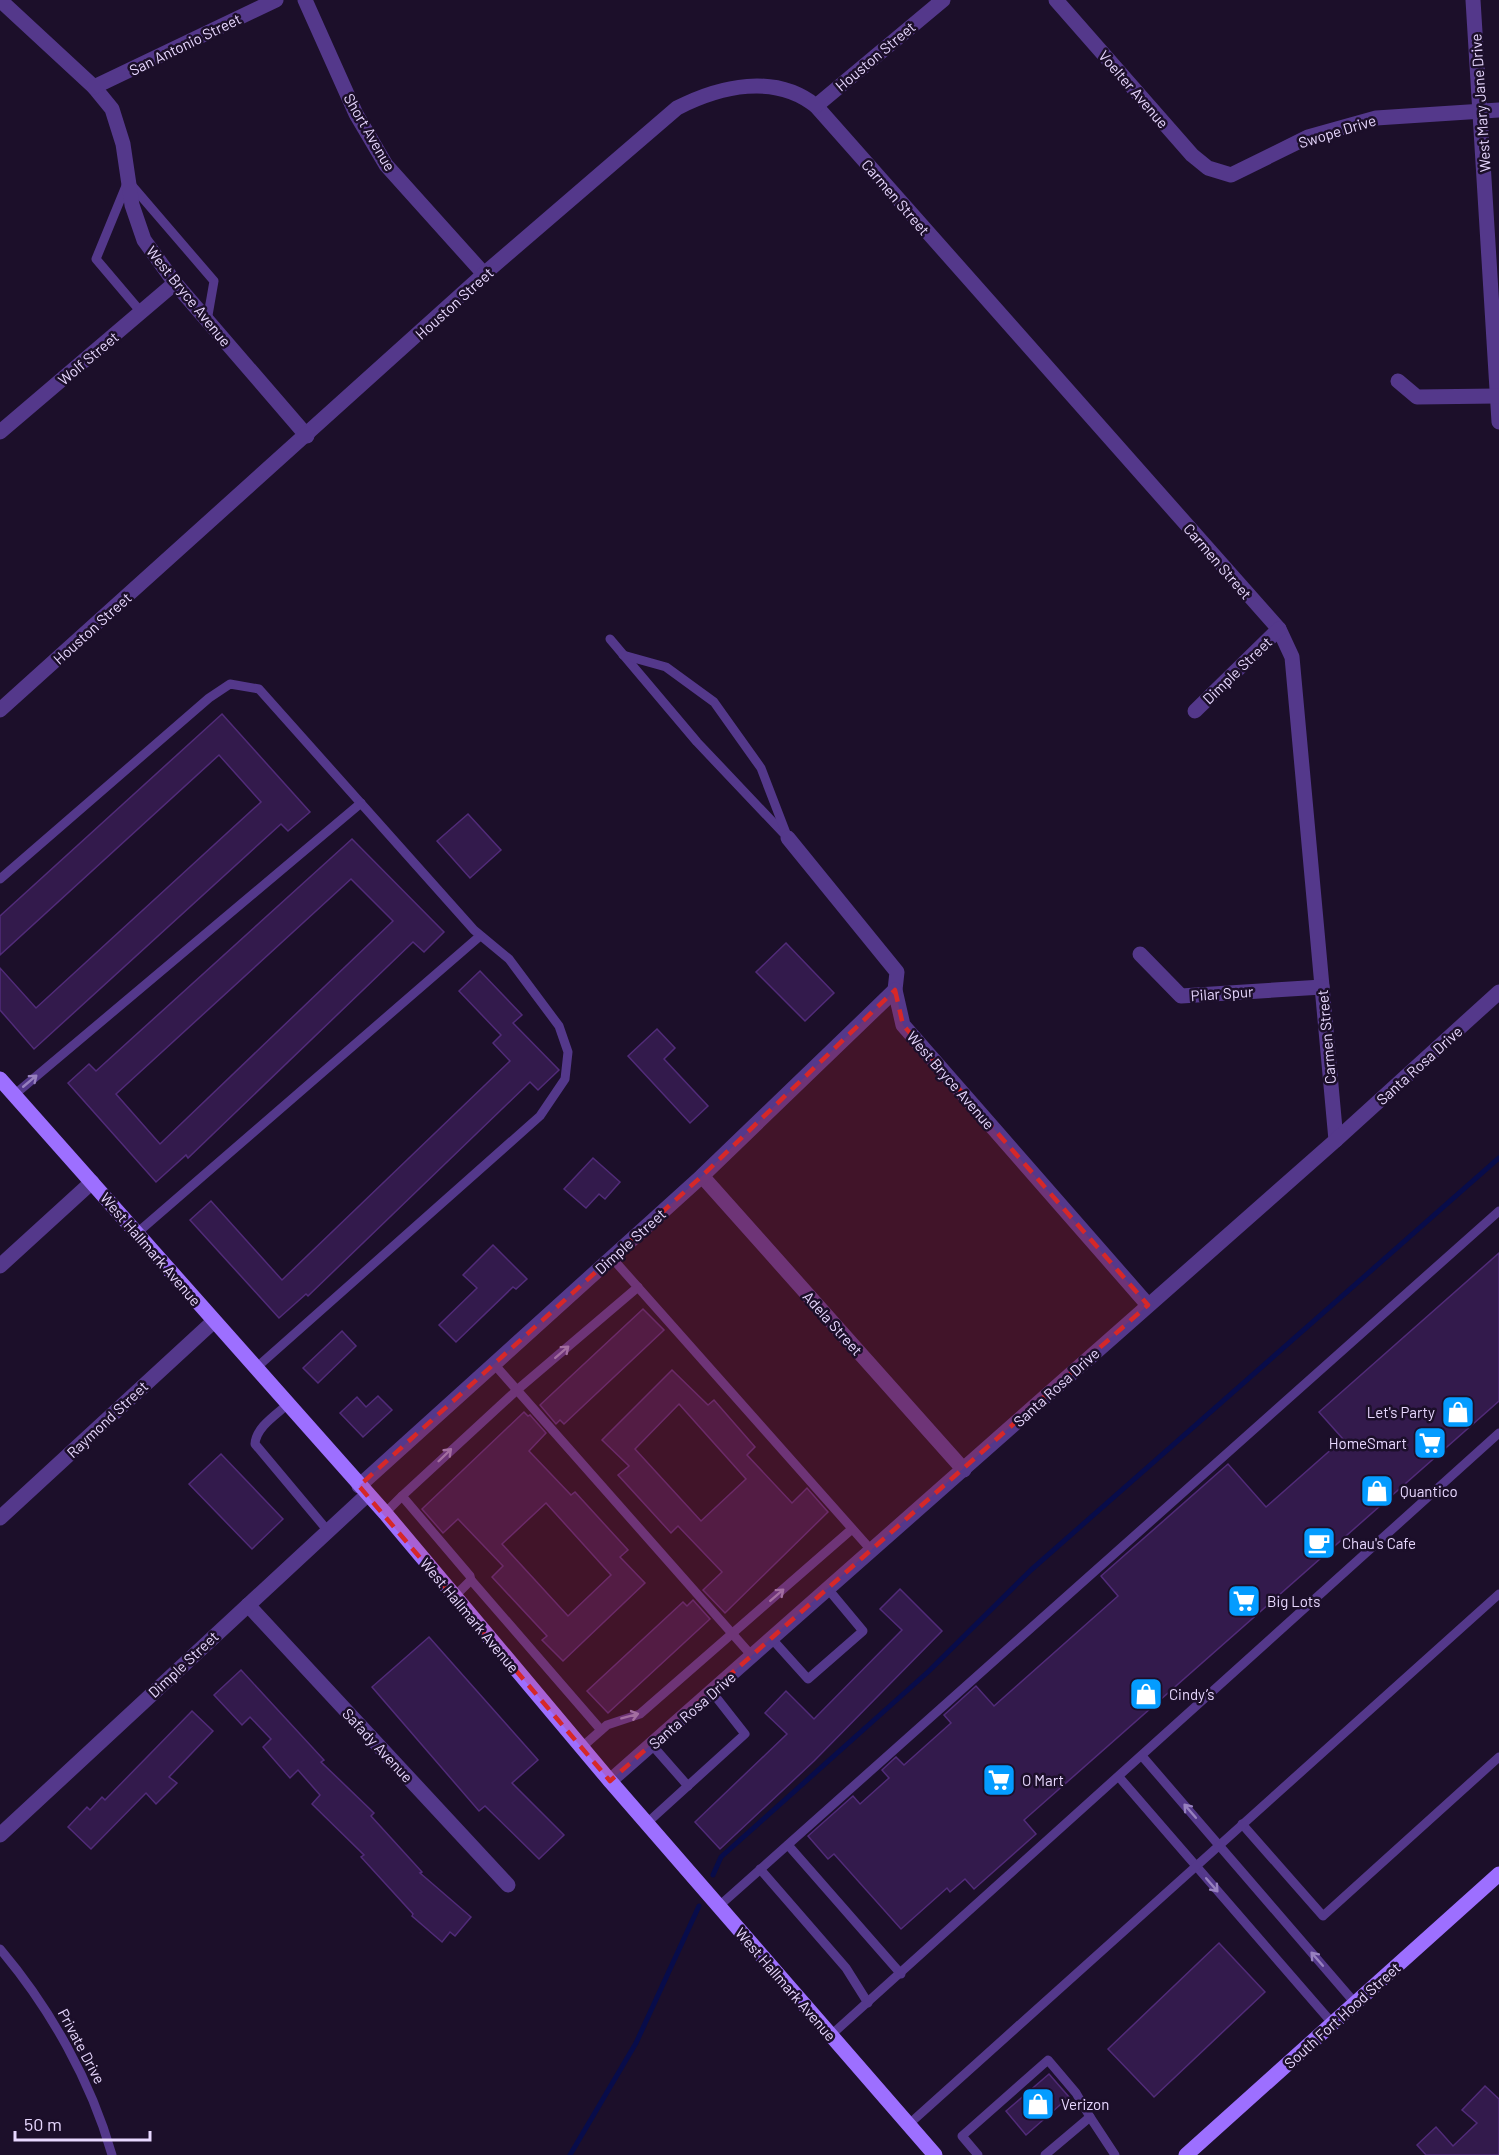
<svg xmlns="http://www.w3.org/2000/svg" width="1499" height="2155" font-family="Barlow,sans-serif">
  <rect width="100%" height="100%" fill="#1c0f2a"/>
  <g fill="none" stroke-linecap="round" stroke-linejoin="round">
    <!-- stream -->
    <g stroke="#080c4a" stroke-width="5">
      <path d="M713,1875l8,-18 208,-186 102,-101 468,-412"/>
      <path d="M570,2155l66,-112 63,-137"/>
    </g>
  </g>
  <!-- building -->
  <g fill="#331a4c" stroke="#512b79" stroke-width="1.5" fill-rule="evenodd">
    <path d="M222,714l88,98 -22,19 -7,-7 -247,225 -34,-39v-42l36,40 225,-206 -42,-47 -219,200v-39z"/>
    <path d="M468,814l33,36 -31,28 -33,-37z"/>
    <path d="M352,839l92,93 -20,20 -11,-10 -225,216 -2,-3 -30,27 -88,-99 21,-19 7,7zM351,879l42,42 -233,223 -44,-50z"/>
    <path d="M786,943l48,50 -29,28 -49,-49z"/>
    <path d="M480,971l42,44 -9,8 46,47 -21,20 -8,-8 -222,214 -2,-2 -27,24 -89,-98 21,-19 71,79 228,-219 -17,-18 8,-8 -42,-44z"/>
    <path d="M657,1029l18,19 -11,11 44,47 -18,17 -62,-67z"/>
    <path d="M593,1158l27,24 -15,17 -6,-5 -13,14 -22,-19z"/>
    <path d="M493,1245l34,34 -11,10 -3,-2 -57,55 -17,-17 38,-37 -14,-13z"/>
    <path d="M1499,1253v148l-475,419 12,14 -62,55 -9,-10 -15,13 -3,-4 -46,41 -67,-75 -6,5 -20,-23 45,-40 7,8 29,-26 -7,-8 14,-13 8,8 47,-42 -7,-8 32,-29 18,20 124,-110 -17,-20 127,-112 38,43 77,-68 -24,-27z"/>
    <path d="M643,1309l21,21 -100,94 -4,-4 -4,4 -16,-19z"/>
    <path d="M342,1331l14,15 -38,37 -15,-15z"/>
    <path d="M672,1370l36,35 6,-5 41,47 -8,8 45,48 15,-15 21,24 -103,101 -22,-23 19,-18 -44,-46 -7,7 -53,-58 11,-9 -27,-26zM679,1404l67,75 -45,42 -66,-72z"/>
    <path d="M378,1396l14,14 -29,27 -23,-24 17,-16 9,10z"/>
    <path d="M524,1412l4,4 2,-1 16,18 -17,18 42,44 4,-3 53,58 -8,7 25,26 -82,78 -21,-21 5,-4 -55,-59 11,-11 -45,-47 -15,14 -21,-24zM546,1503l65,72 -43,41 -66,-72z"/>
    <path d="M221,1454l62,65 -31,30 -63,-65z"/>
    <path d="M900,1589l42,42 -128,130 -94,88 -25,-27 92,-88 -22,-21 21,-22 28,28 88,-89 -22,-21z"/>
    <path d="M693,1600l17,19 -102,94 -21,-22 96,-89 4,4z"/>
    <path d="M429,1637l109,123 -26,23 52,52 -25,24 -54,-53 -6,5 -107,-124z"/>
    <path d="M241,1670l83,90 -3,2 53,51 -3,3 51,56 -2,1 51,44 -16,19 -5,-4 -8,10 -30,-26 1,-2 -52,-57 3,-2 -52,-51 8,-9 -22,-25 -8,8 -27,-31 8,-8 -21,-22 -8,8 -28,-30z"/>
    <path d="M192,1711l21,20 -44,46 8,6 -21,21 -10,-11 -55,56 -23,-22 19,-20 3,3 12,-13 3,3z"/>
    <path d="M1219,1943l46,49 -111,105 -46,-48z"/>
    <path d="M1049,2074l20,23 -43,38 -20,-24z"/>
    <path d="M1485,2086l14,13v56h-73l-9,-10 19,-18 17,19 24,-23 -15,-13z"/>
  </g>
  <g fill="none" stroke-linecap="round" stroke-linejoin="round">
    <!-- lane -->
    <g stroke="#54388b" stroke-width="9">
      <path d="M141,312l-45,-53 32,-78 86,100 -7,40"/>
      <path d="M610,639l87,103 91,96"/>
      <path d="M623,655l43,12 48,35 47,66 25,65"/>
      <path d="M0,879l209,-181 21,-14 29,5 215,241 35,29 50,67 9,26 -3,27 -25,37 -284,252"/>
      <path d="M14,1095l347,-292"/>
      <path d="M137,1233l343,-297"/>
      <path d="M612,1258l260,293"/>
      <path d="M494,1364l258,292"/>
      <path d="M288,1404c-12,11 -32,23 -33,40l73,87"/>
      <path d="M402,1496l115,-106 121,-103"/>
      <path d="M385,1513l17,-17 68,80 1,4 -17,17"/>
      <path d="M471,1580l130,150"/>
      <path d="M772,1639l36,40 55,-48 -35,-42"/>
      <path d="M652,1745l36,41"/>
      <path d="M582,1747l25,-22 33,-11 212,-185"/>
      <path d="M1142,1756l213,247"/>
      <path d="M1119,1777l214,247"/>
      <path d="M647,1823l98,-89 -33,-42"/>
      <path d="M1242,1824l81,92 176,-159"/>
      <path d="M788,1845l113,129"/>
      <path d="M760,1869l86,99 22,35"/>
      <path d="M719,1906l780,-695"/>
      <path d="M0,1949c50,59 91,132 112,206"/>
      <path d="M831,2035l668,-602"/>
      <path d="M1090,2117l25,38"/>
      <path d="M908,2125l591,-531"/>
      <path d="M978,2155l-16,-19 86,-76 28,33 14,24 -45,38"/>
    </g>
    <!-- street -->
    <g stroke="#54388b" stroke-width="15">
      <path d="M0,0l94,87 18,22 11,35 9,61 12,35 31,43 132,153"/>
      <path d="M305,0l51,114 30,51 98,109"/>
      <path d="M1056,0l136,155 16,13 23,7 77,-38 68,-19 123,-8"/>
      <path d="M1473,0l26,422"/>
      <path d="M94,87l182,-87"/>
      <path d="M816,106l463,523 13,28 44,483"/>
      <path d="M1398,381l19,16 80,-1"/>
      <path d="M0,432l175,-149"/>
      <path d="M0,710l484,-436 193,-166c43,-22 98,-35 139,-2l127,-106"/>
      <path d="M1195,711l84,-82"/>
      <path d="M788,838l109,134 -2,18 8,35 245,280"/>
      <path d="M1140,954l41,42 141,-9"/>
      <path d="M702,1176l262,294"/>
      <path d="M0,1266l92,-84"/>
      <path d="M359,1486l343,-310 193,-186"/>
      <path d="M0,1518l214,-197"/>
      <path d="M248,1605l260,280"/>
      <path d="M610,1781l726,-641 163,-148"/>
      <path d="M0,1835l367,-340"/>
    </g>
    <!-- secondary -->
    <g stroke="#9d6fff" stroke-width="15">
      <path d="M0,1079l385,434 225,268 325,374"/>
      <path d="M1186,2155l313,-281"/>
    </g>
  </g>
  <!-- one-way arrows -->
  <defs><path id="oneway-shaft" d="M-6 0H5M1.5-3L5.5 0L1.5 3" fill="none" stroke-width="1.6" stroke-linecap="round" stroke-linejoin="round" transform="scale(1.5)"/></defs>
  <g stroke="#9780bf">
    <use href="#oneway-shaft" transform="translate(30 1081) rotate(-40)"/>
    <use href="#oneway-shaft" transform="translate(562 1352) rotate(-41)"/>
    <use href="#oneway-shaft" transform="translate(445 1455) rotate(-44)"/>
    <use href="#oneway-shaft" transform="translate(777 1595) rotate(-41)"/>
    <use href="#oneway-shaft" transform="translate(630 1716) rotate(-15)"/>
    <use href="#oneway-shaft" transform="translate(1190 1811) rotate(-131)"/>
    <use href="#oneway-shaft" transform="translate(1212 1885) rotate(49)"/>
    <use href="#oneway-shaft" transform="translate(1317 1959) rotate(-131)"/>
  </g>
  <!-- marked area -->
  <path fill="#d62828" fill-opacity="0.2" stroke="#d62828" stroke-width="4.5" stroke-dasharray="12 8" stroke-linejoin="round" d="M895,990l8,35 245,280 -538,476 -251,-295 343,-310z"/>
  <!-- icons -->
  <defs>
    <symbol id="shop-square" viewBox="-11 -11 22 22"><rect x="-9" y="-9" width="18" height="18" rx="4" fill="#049cff" stroke="#1c0f2a"/><path d="M-5-2.5h2.3a2.7 3.5 0 0 1 5.4 0H5L5.5 6h-11ZM-1.5-2.5h3a1.5 2.3 0 0 0-3 0Z" fill="#fff"/></symbol>
    <symbol id="supermarket-square" viewBox="-11 -11 22 22"><rect x="-9" y="-9" width="18" height="18" rx="4" fill="#049cff" stroke="#1c0f2a"/><path d="M-6-5.5h2.5l.6 2H6L4.5 2H-2.5L-4.4-4H-6ZM-1.5 3.2a1.3 1.3 0 1 0 .1 0ZM3 3.2a1.3 1.3 0 1 0 .1 0Z" fill="#fff"/></symbol>
    <symbol id="cafe-square" viewBox="-11 -11 22 22"><rect x="-9" y="-9" width="18" height="18" rx="4" fill="#049cff" stroke="#1c0f2a"/><path d="M-5.5-4.5H6V0H3Q3 3.5 0 3.5H-2.5Q-5.5 3.5-5.5 0ZM3-3.2v2h1.7v-2ZM-6 4.5H4V6H-6Z" fill="#fff"/></symbol>
  </defs>
  <g fill-rule="evenodd">
    <use href="#shop-square" x="1439" y="1393" width="38" height="38"/>
    <use href="#supermarket-square" x="1411" y="1424" width="38" height="38"/>
    <use href="#shop-square" x="1358" y="1472" width="38" height="38"/>
    <use href="#cafe-square" x="1300" y="1524" width="38" height="38"/>
    <use href="#supermarket-square" x="1225" y="1582" width="38" height="38"/>
    <use href="#shop-square" x="1127" y="1675" width="38" height="38"/>
    <use href="#supermarket-square" x="980" y="1761" width="38" height="38"/>
    <use href="#shop-square" x="1019" y="2085" width="38" height="38"/>
  </g>
  <g text-anchor="middle" dominant-baseline="central" stroke-width="5" stroke-linejoin="round" paint-order="stroke">
    <!-- street labels -->
    <g font-size="15" fill="#e8d8ff" stroke="#1c0f2a">
      <text transform="translate(185 44) rotate(-26)">San Antonio Street</text>
      <text transform="translate(875 56) rotate(-40)">Houston Street</text>
      <text transform="translate(1134 89) rotate(49)">Voelter Avenue</text>
      <text transform="translate(1480 103) rotate(-94)">West Mary Jane Drive</text>
      <text transform="translate(1337 131) rotate(-17)">Swope Drive</text>
      <text transform="translate(370 132) rotate(60)">Short Avenue</text>
      <text transform="translate(896 197) rotate(49)">Carmen Street</text>
      <text transform="translate(189 296) rotate(51)">West Bryce Avenue</text>
      <text transform="translate(454 303) rotate(-42)">Houston Street</text>
      <text transform="translate(88 358) rotate(-40)">Wolf Street</text>
      <text transform="translate(1218 561) rotate(49)">Carmen Street</text>
      <text transform="translate(92 628) rotate(-42)">Houston Street</text>
      <text transform="translate(1237 670) rotate(-44)">Dimple Street</text>
      <text transform="translate(1222 993) rotate(-4)">Pilar Spur</text>
      <text transform="translate(1326 1037) rotate(-95)">Carmen Street</text>
      <text transform="translate(1419 1065) rotate(-42)">Santa Rosa Drive</text>
      <text transform="translate(951 1080) rotate(49)">West Bryce Avenue</text>
      <text transform="translate(630 1241) rotate(-42)">Dimple Street</text>
      <text transform="translate(151 1249) rotate(49)">West Hallmark Avenue</text>
      <text transform="translate(833 1323) rotate(48)">Adela Street</text>
      <text transform="translate(1056 1387) rotate(-42)">Santa Rosa Drive</text>
      <text transform="translate(107 1419) rotate(-43)">Raymond Street</text>
      <text transform="translate(470 1615) rotate(50)">West Hallmark Avenue</text>
      <text transform="translate(183 1664) rotate(-43)">Dimple Street</text>
      <text transform="translate(692 1710) rotate(-41)">Santa Rosa Drive</text>
      <text transform="translate(378 1745) rotate(47)">Safady Avenue</text>
      <text transform="translate(786 1984) rotate(49)">West Hallmark Avenue</text>
      <text transform="translate(1342 2015) rotate(-42)">South Fort Hood Street</text>
      <text transform="translate(82 2046) rotate(62)">Private Drive</text>
    </g>
    <!-- poi labels -->
    <g font-size="15" fill="#e8d8ff" stroke="#1c0f2a" text-anchor="start">
      <text x="1435" y="1412" text-anchor="end">Let's Party</text>
      <text x="1407" y="1443" text-anchor="end">HomeSmart</text>
      <text x="1400" y="1491">Quantico</text>
      <text x="1342" y="1543">Chau's Cafe</text>
      <text x="1267" y="1601">Big Lots</text>
      <text x="1169" y="1694">Cindy’s</text>
      <text x="1022" y="1780">O Mart</text>
      <text x="1061" y="2104">Verizon</text>
    </g>
  </g>
  <!-- scale -->
  <path d="M15 2131v9h135v-9" fill="none" stroke="#e8d8ff" stroke-width="3"/>
  <text x="24" y="2131" font-size="18" fill="#e8d8ff" stroke="#1c0f2a" stroke-width="4.5" paint-order="stroke">50 m</text>
</svg>
